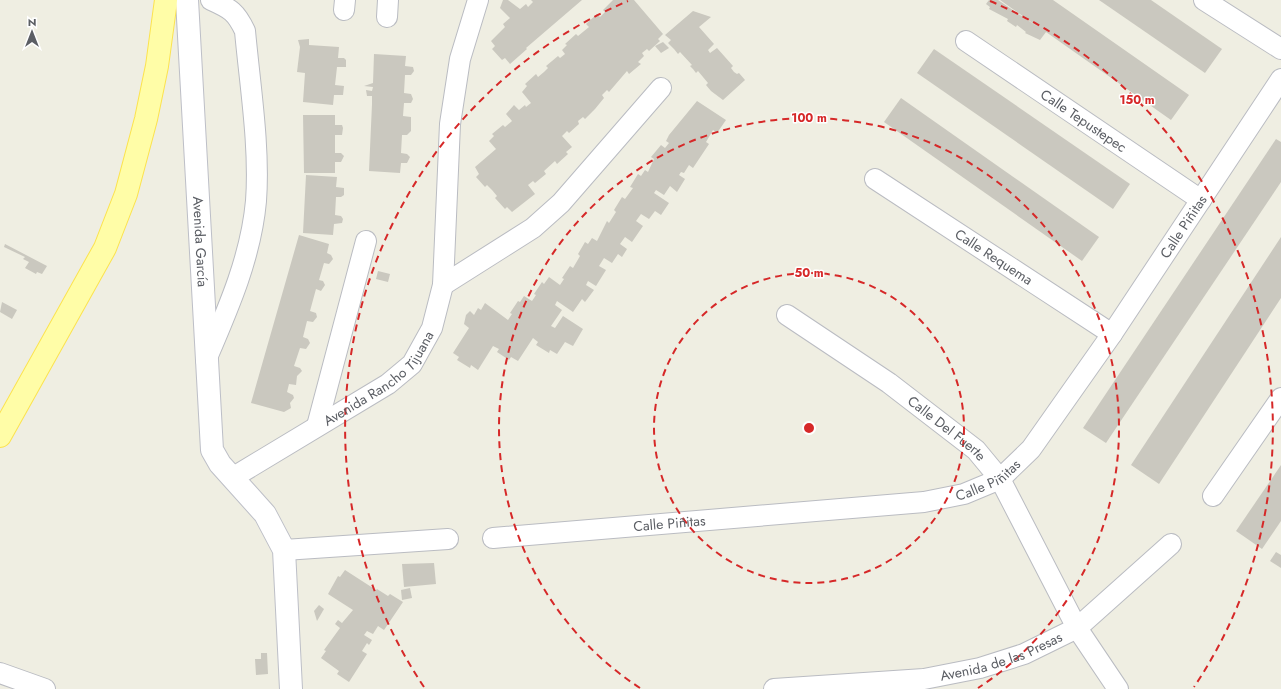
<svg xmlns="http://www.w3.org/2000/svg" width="1281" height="689" font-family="Jost,sans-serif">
  <rect width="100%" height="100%" fill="#efeee2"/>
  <!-- building -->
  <g fill="#cac8bf">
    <path d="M503,0h5l12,9 6,-5 2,3 5,-5 -2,-2h51l-56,48 1,1 -17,15 -5,-6 -3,2 -10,-11 3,-3 -4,-5 14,-14 -2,-3 7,-6 -10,-10z"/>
    <path d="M613,0h21l29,34 -5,5 2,2 -11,10 -2,-2 -5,4 2,3 -6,6 3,2 -12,10 -2,-3 -18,21 -2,-2 -5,5 2,3 -9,11 -10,10 -2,-2 -5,4 1,3 -10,9 -2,-2 -5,5 10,11 -6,5 2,2 -11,10 -2,-3 -11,10 2,3 -11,9 -2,-2 -5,4 7,9 -23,18 -5,-5 -2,2 -10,-11 2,-2 -5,-6 -5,-5 -2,2 -9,-10 3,-3 -4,-7 21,-18 -7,-8 5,-5 -2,-2 11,-9 2,2 7,-6 -6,-7 8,-9 5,5 6,-5 1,2 5,-4 -9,-11 5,-6 -2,-2 11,-10 2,3 6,-5 4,-4 -2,-2 12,-10 2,2 5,-4 -3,-4 5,-5 -2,-1 11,-10 2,2 11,-9 -3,-3 11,-10 3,3 5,-5 -2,-2z"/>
    <path d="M989,0h9l40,27 -38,-27h53l136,95 -18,25 -125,-88 -6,8 -15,-7 1,-1 -9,-7 -1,2 -9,-6 1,-2 -19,-10 1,-2 -4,-3z"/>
    <path d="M1099,0h52l71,49 -17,24z"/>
    <path d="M693,11l18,6 -12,10 15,17 -6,6 2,3 7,-5 16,18 -2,2 3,4 3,2 2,-1 6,7 -22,20 -12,-9 -5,-6 2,-2 -10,-12 -2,2 -3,-4 -3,-3 2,-1 -12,-13 -2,2 -4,-5 -6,-6 3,-3 -6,-5z"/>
    <path d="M309,39v6l30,2 -1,11h6l2,2v7h-9l-2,18 9,1 -1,9h-9l-1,10 -30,-3 2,-29 -8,-1 3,-25 -2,-7z"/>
    <path d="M663,42l6,6 -8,5 -6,-7z"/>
    <path d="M934,49l196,135 -17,25 -196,-136z"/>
    <path d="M374,54l32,2 -1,10 8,1 1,4 -3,4h-6l-1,18 7,1 2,5 -2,4h-7l-1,13 8,1v14l-4,4h-5l-1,18 6,1 3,3 -3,6h-6l-1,10 -31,-2 3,-67v-8h-5l-1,-6 6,1 1,-4 -9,-1 9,-3z"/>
    <path d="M901,98l198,139 -17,24 -198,-139z"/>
    <path d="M697,101l29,19 -9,13 -4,-3 -7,12 3,2 -16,24 -4,-3 -5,8 -3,-1 -2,3 6,4 -8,13 -7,-6 -6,9 -8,-5 -2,3 15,10 -8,12 -6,-4 -6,8 -8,-5 -5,7 7,5 -11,16 -7,-5 -5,7 7,5 -5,8 -4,-3 -6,9 -8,-5 -5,8 7,4 -10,16 -8,-5 -2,4 8,5 -9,12 -3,-3 -9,13 -16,-11 -2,4 7,5 -11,16 4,2 8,-12 20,13 -10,17 -8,-4 -8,12 -7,-4 -1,3 -13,-8 2,-3 -5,-4 -15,23 -7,-4 -2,3 -12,-8 2,-3 -6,-3 -15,24 -7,-5 -1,3 -13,-8 2,-3 -6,-4 16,-25 -5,-4 2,-9 4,-4 4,4 4,-7 3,2 4,-7 23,17 4,-6 -2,-1 8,-12 2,1 4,-6 8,5 4,-6 -2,-1 8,-12 2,2 5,-7 11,8 4,-6 -2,-1 8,-12 3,2 7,-12 -2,-2 7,-12 3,2 4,-6 5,3 10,-20 2,2 7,-11 -2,-2 8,-13 3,2 8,-11 -3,-1 8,-13 3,2 4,-6 3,2 6,-13 -3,-2 10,-12 4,3 4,-5 -3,-2 3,-6z"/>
    <path d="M303,115h32v10h7l1,3 -1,7h-7v18h6l3,3 -3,6h-6v11h-31z"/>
    <path d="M1276,139l5,3v40l-175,261 -23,-15z"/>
    <path d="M306,175l31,2 -1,10 8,1v7l-3,2h-5l-1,18 6,1 2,3 -1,4 -8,1 -1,11 -30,-2z"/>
    <path d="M299,235l30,9 -2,9 4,2 2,4 -4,5 -5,-1 -5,17 4,1 2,4 -4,6 -5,-2 -6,22 6,2 1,4 -4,5 -6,-1 -4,16 5,2 2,4 -4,6 -6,-1 -6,18 6,2 2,3 -5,5 -1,9 -7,-1 -2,8 6,3 1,3 -4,5 1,5 -7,4 -33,-9z"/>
    <path d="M1281,237v61l-122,186 -28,-19z"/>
    <path d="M5,244l42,22 -5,8 -5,-2 -1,2 -11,-6 4,-6 -6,-3 2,-2 -21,-10z"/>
    <path d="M378,271l12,3 -2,8 -12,-3z"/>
    <path d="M2,302l15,8 -5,9 -12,-7z"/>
    <path d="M1281,465v56l-19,28 -26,-18z"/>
    <path d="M1276,552l5,3v13l-11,-7z"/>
    <path d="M434,563l2,21 -32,3 -2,-23z"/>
    <path d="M345,570l31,20 1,-1 11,7 2,-2 13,8 -19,28 -6,-4 -5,8 -6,-3 -3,4 8,5 -3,5 -2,-2 -5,8 5,3 -18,28 -12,-8 2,-3 -18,-13 5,-7 -2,-1 16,-22 -5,-4 3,-4 4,3 11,-13 -25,-16 10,-18 2,1z"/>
    <path d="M410,588l2,10 -10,2 -1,-10z"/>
    <path d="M319,605l5,4 -7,12 -3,-10z"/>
    <path d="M261,653h6l1,21 -12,1 -1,-16h6z"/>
  </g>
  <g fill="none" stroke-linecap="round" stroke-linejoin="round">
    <defs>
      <g id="street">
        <path d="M1204,0l77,49"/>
        <path d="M344,10l1,-10"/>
        <path d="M387,17l1,-17"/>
        <path id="s1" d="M966,41l235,159"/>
        <path id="s2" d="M875,179l237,155"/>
        <path d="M443,285l90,-57 28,-25 100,-115"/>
        <path id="s3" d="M787,315l102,68 87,67 24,29 77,149 41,61"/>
        <path d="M206,360c22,-51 45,-103 50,-159 4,-54 -6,-115 -11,-170 -9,-19 -14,-22 -34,-31"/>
        <path d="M317,426l49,-185"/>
        <path id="s4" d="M232,478l156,-94 24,-20 20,-36 11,-43 7,-161 10,-65 18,-59"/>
        <path d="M1213,496l68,-98"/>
        <path id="s5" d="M493,538l431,-36 40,-8 36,-15 31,-30 81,-115 169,-255"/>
        <path d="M284,550l164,-11"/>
        <path d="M0,673l45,16"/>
        <path id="s6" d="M774,689l150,-10 56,-11 44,-14 53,-26 94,-84"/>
      </g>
      <g id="secondary">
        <path id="s7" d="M187,0l25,450 8,14 45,50 19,36 7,139"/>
      </g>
      <path id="primary" d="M0,436l105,-188 21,-54 20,-75 11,-53 9,-66"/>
    </defs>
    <!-- street casing -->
    <use href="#street" stroke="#babcc2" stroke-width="22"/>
    <!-- secondary casing -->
    <use href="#secondary" stroke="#bdbfc7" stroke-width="24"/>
    <!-- primary casing -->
    <use href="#primary" stroke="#fce34e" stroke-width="24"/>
    <!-- street -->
    <use href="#street" stroke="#fff" stroke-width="20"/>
    <!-- secondary -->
    <use href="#secondary" stroke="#fff" stroke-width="22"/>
    <!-- primary -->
    <use href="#primary" stroke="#fffda7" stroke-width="22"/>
  </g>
  <!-- distance rings -->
  <g fill="none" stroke="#d62828" stroke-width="2" stroke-dasharray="7 5">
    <circle cx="809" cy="428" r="155"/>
    <path d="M640 688A310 310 0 1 1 978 688"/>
    <path d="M424 687A464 464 0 0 1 628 1M990 1A464 464 0 0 1 1194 687"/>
  </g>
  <g text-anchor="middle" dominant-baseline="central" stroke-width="3" stroke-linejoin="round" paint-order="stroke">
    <!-- street labels -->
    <g font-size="14" fill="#5b5e64" stroke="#fff">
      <text stroke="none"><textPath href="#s1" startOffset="142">Calle Tepustepec</textPath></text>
      <text stroke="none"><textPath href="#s5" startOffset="825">Calle Piñitas</textPath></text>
      <text stroke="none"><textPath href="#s7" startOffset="242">Avenida García</textPath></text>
      <text stroke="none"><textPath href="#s2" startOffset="142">Calle Requema</textPath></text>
      <text stroke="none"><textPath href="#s4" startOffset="179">Avenida Rancho Tijuana</textPath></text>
      <text stroke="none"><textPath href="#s3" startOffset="196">Calle Del Fuerte</textPath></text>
      <text stroke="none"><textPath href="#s5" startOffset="501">Calle Piñitas</textPath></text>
      <text stroke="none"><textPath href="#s5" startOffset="177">Calle Piñitas</textPath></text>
      <text stroke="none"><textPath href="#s6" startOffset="231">Avenida de las Presas</textPath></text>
    </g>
  </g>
  <circle cx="809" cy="428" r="6" fill="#d62828" stroke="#fff" stroke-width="2"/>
  <g font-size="12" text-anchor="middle" font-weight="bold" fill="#d62828" stroke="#fff" stroke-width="3" stroke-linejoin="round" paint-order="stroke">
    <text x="1137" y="104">150 m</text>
    <text x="809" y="122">100 m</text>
    <text x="809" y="277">50 m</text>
  </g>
  <!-- north arrow -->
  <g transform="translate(32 32)" stroke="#ffffff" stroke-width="3" paint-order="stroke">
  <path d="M0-3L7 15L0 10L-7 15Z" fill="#5b5e64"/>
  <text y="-6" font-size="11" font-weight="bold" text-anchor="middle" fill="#5b5e64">N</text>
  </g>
</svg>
